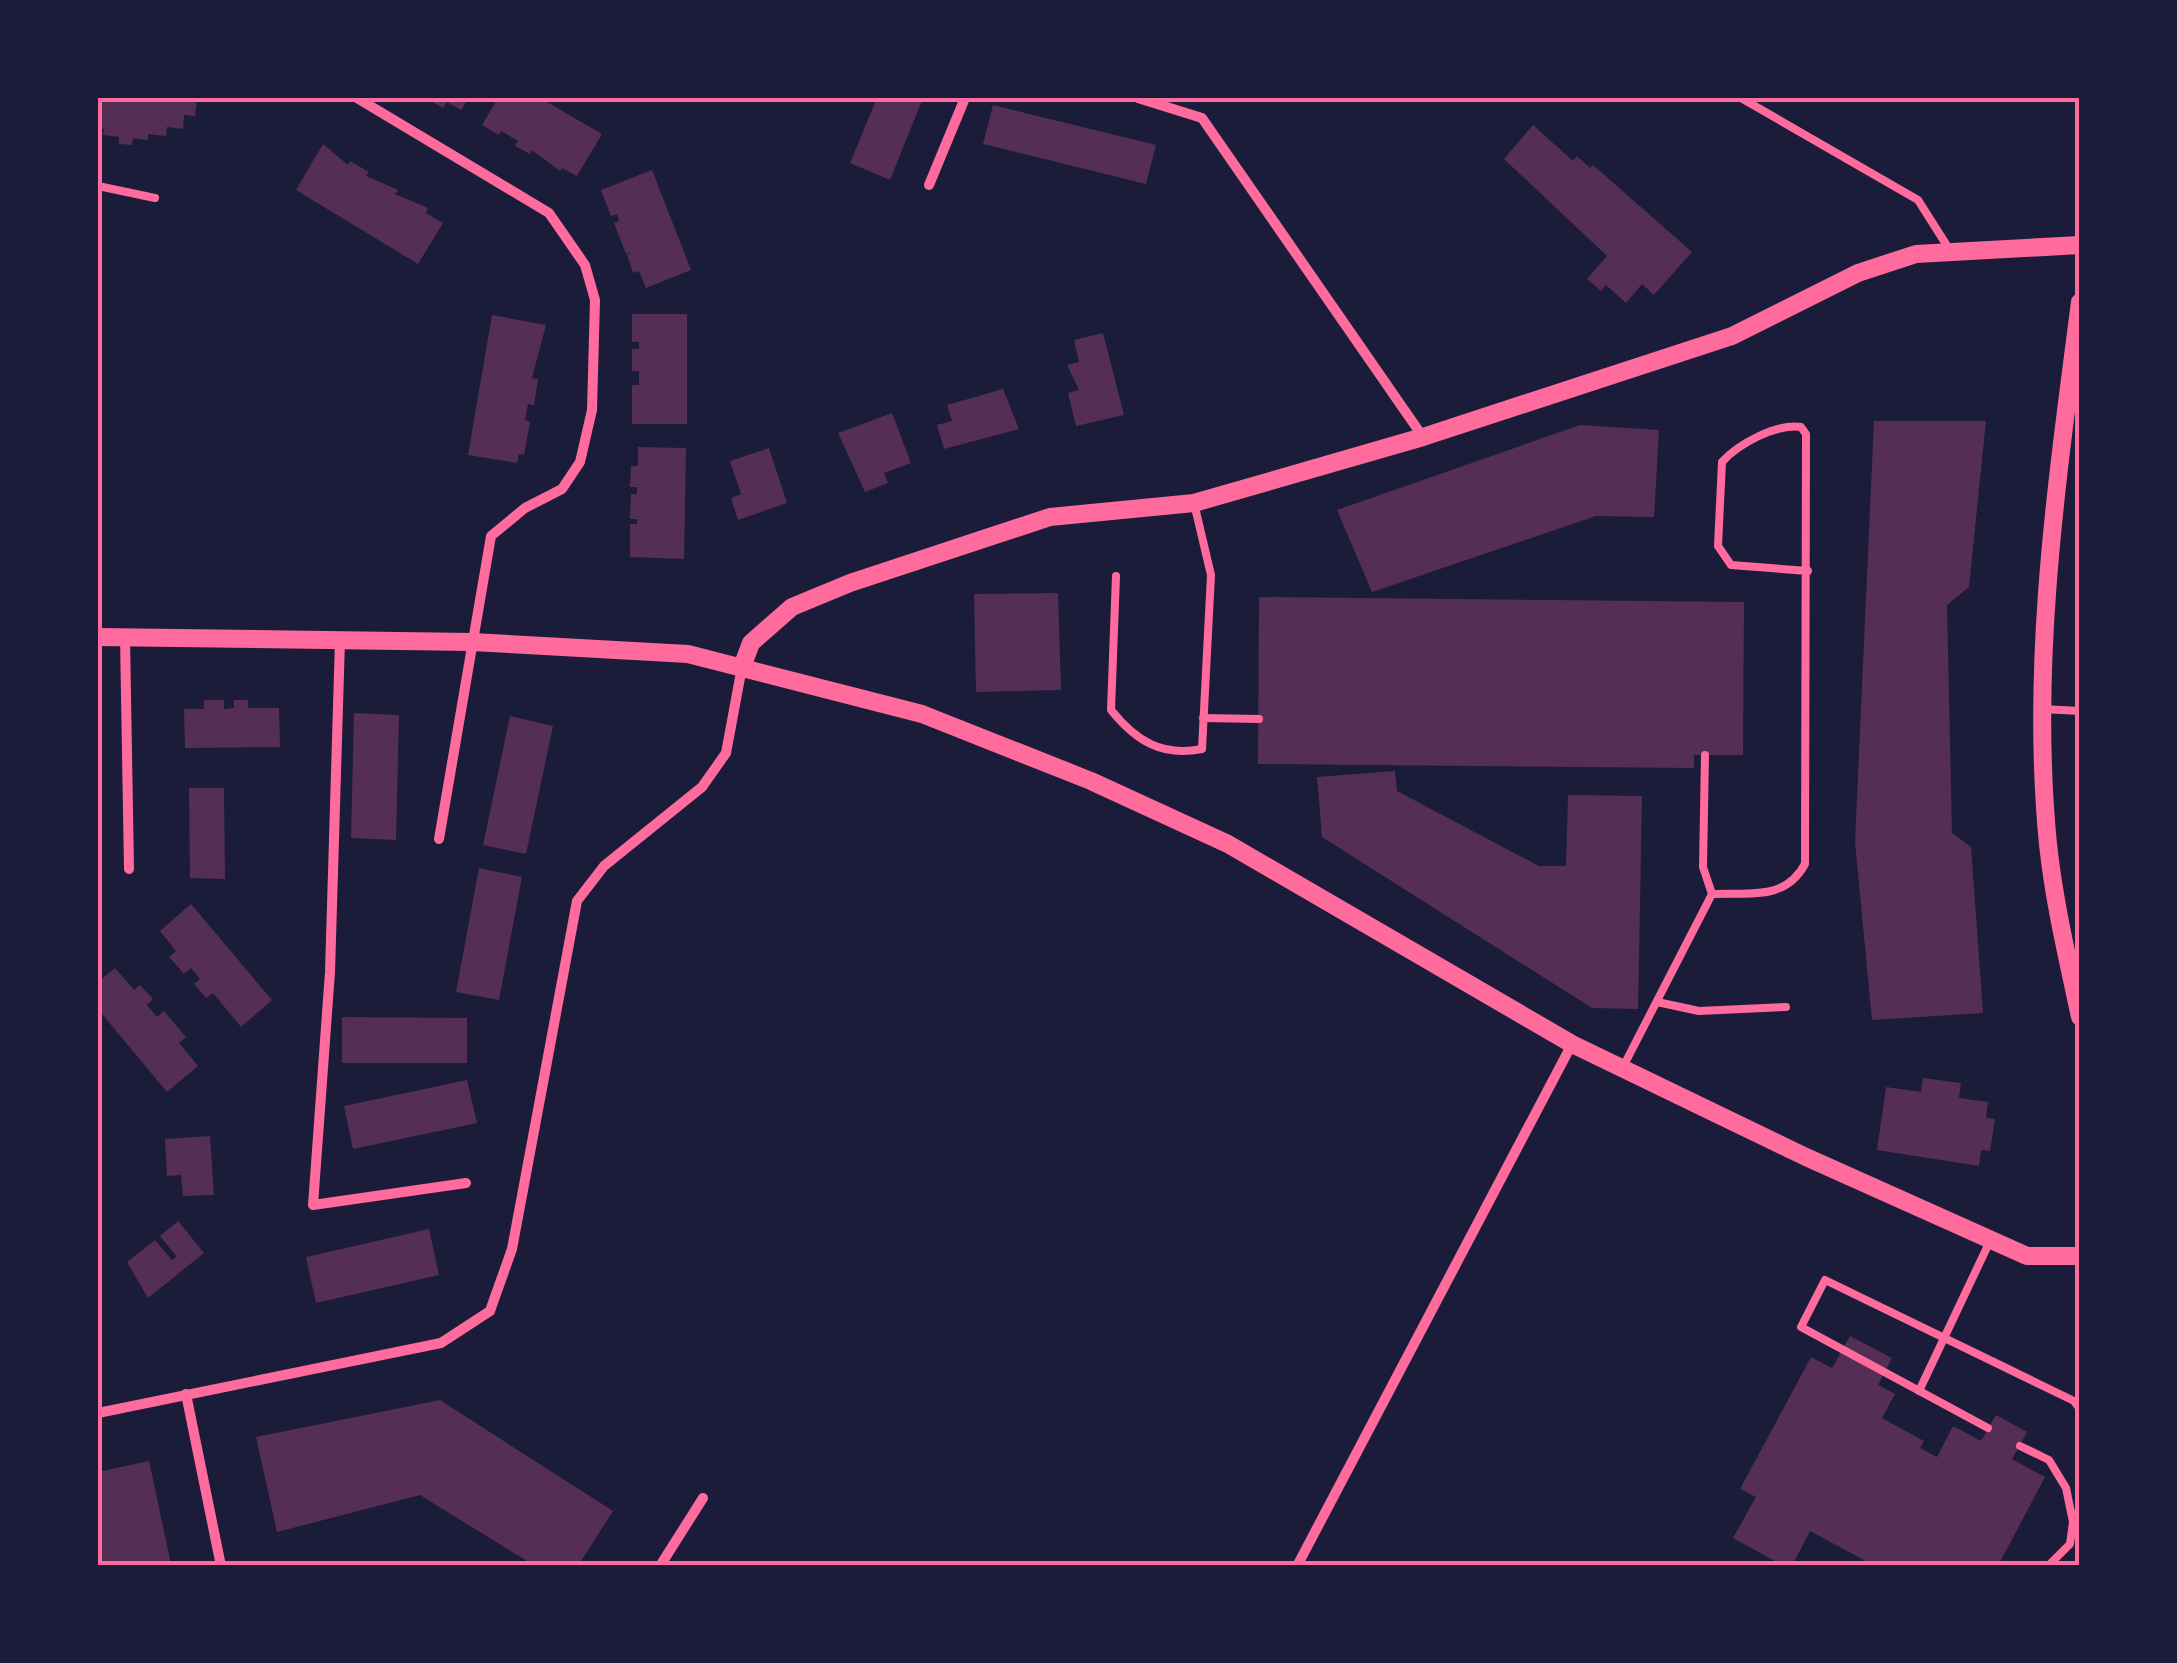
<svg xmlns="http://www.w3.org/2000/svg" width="2177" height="1663" font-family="'PT Sans Narrow',sans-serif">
  <rect width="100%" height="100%" fill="#1b1b3a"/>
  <!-- building -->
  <g fill="#542f53">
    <path d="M98,98h99l-2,18 -11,-1 -1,14 -16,-2 -1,9 -18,-2v6l-15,-2 -1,7 -13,-1v-7l-16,-2 1,-6h-6z"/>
    <path d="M426,98h43l-8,12 -14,-8 -4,6z"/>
    <path d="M498,98h42l62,36 -25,42 -15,-8 -2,3 -28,-21 -2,4 -15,-8 3,-5 -17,-10 -2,4 -17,-10z"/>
    <path d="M877,98h46l-33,82 -40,-17z"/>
    <path d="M993,105l163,40 -10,39 -163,-40z"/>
    <path d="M1533,125l40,36 4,-5 13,12 3,-3 99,87 -38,43 -12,-11 -16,19 -20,-18 -5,6 -14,-12 20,-23 -103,-97z"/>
    <path d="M323,144l25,21 2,-4 19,11 -3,4 32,14 -3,4 33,14 -2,5 17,10 -25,41 -122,-74z"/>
    <path d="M652,170l39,100 -45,18 -7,-17 -6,2 -6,-18 4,-3 -5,2 -12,-31 5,-2 -2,-7 -6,2 -10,-26z"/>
    <path d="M632,314h55v110h-55v-39h7v-14h-7v-22h7v-7h-7z"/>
    <path d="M492,315l54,10 -14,53 6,1 -4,26 -6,-1 -3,16 5,2 -6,33 -5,-1 -2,9 -49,-8z"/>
    <path d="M1103,333l21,82 -48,11 -8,-33 11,-3 -12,-25 12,-3 -5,-22z"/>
    <path d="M1003,389l16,40 -75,20 -7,-24 15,-4 -5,-16z"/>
    <path d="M892,413l19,50 -27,10 4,10 -23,9 -27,-59z"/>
    <path d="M1874,421h112l-17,166 -22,18 5,228 19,14 12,166 -111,7 -17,-178z"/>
    <path d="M1580,425l79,5 -5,87 -58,-1 -224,76 -35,-82z"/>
    <path d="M638,447l48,1 -2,111 -54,-2v-33h7v-5h-7l1,-25h6v-7h-7l1,-21h7z"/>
    <path d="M769,448l18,55 -49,17 -7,-22 10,-4 -11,-33z"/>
    <path d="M1058,593l3,97 -85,2 -2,-98z"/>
    <path d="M1259,597l485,5 -1,153h-49v13l-436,-4z"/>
    <path d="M204,700h20v9l10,-1v-8h14v8h31l1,39 -95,1 -1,-39h20z"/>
    <path d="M354,713l45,2 -3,125 -45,-2z"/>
    <path d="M510,716l43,10 -27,128 -43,-9z"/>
    <path d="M1395,771l2,20 142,75h27l2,-71 74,1 -4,213 -46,-1 -270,-171 -5,-60z"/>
    <path d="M189,788h35l1,91 -35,-1z"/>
    <path d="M479,868l43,9 -23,123 -43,-8z"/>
    <path d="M191,904l81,96 -31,27 -28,-34 -7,5 -12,-14 6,-5 -9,-11 -7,6 -15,-17 7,-6 -16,-20z"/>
    <path d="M115,968l19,22 6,-5 13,14 -6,6 10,12 7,-6 22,26 -7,6 19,23 -31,26 -69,-83v-27z"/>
    <path d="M342,1017l125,1v45h-125z"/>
    <path d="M1923,1078l38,5 -2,15 29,4 -2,16 9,1 -5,32 -9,-1 -2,16 -102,-16 9,-63 35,5z"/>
    <path d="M467,1080l10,43 -124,26 -9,-43z"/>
    <path d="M210,1136l4,59 -31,1 -2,-21 -14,1 -2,-37z"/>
    <path d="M178,1221l26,32 -56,45 -21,-36 28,-22 17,20 5,-3 -17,-21z"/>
    <path d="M429,1229l10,46 -123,28 -10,-46z"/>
    <path d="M1850,1336l42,22 -14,27 17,9 -13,24 42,23 -4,7 17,9 16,-31 28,15 15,-26 31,17 -15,27 33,18 -47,89h-123l-65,-35 -18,35h-8l-51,-28 23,-41 -16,-8 71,-132 21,11z"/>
    <path d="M440,1400l173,111 -35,55h-43l-115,-71 -143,37 -21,-95z"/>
    <path d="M149,1461l22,103 -73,2v-94z"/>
  </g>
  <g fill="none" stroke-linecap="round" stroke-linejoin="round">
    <!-- service -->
    <g stroke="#ff6b9d" stroke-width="8">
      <path d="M1741,98l177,102 33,52"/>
      <path d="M98,186l57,12"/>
      <path d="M1116,576l-5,134c25,31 51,47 91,39l9,-174 -17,-72"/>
      <path d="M2042,709l38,2"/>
      <path d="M1203,718l56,1"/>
      <path d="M1705,755l-2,112 9,27"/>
      <path d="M1657,1002l42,9 87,-4"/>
      <path d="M1624,1065l88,-171c38,-2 73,7 93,-30l1,-430 -5,-7c-24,-4 -63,17 -79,35l-4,84 13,19 77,6"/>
      <path d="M1919,1391l71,-150"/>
      <path d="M1988,1428l-187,-101 24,-47 249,121 6,8"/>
      <path d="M2020,1446l29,14 17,28 7,34 -3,22 -22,22"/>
    </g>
    <!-- minor -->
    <g stroke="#ff6b9d" stroke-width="10">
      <path d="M357,98l192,115 36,52 10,35 -3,110 -12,52 -18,27 -37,19 -34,28 -52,303"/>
      <path d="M1138,98l64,20 221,319"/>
      <path d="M929,185l36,-87"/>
      <path d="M125,637l4,232"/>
      <path d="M340,640l-10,332 -17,233 153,-22"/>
      <path d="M186,1394l35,172"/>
      <path d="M98,1413l343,-70 49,-32 22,-62 65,-348 27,-35 98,-79 24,-34 16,-86"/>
      <path d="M660,1566l43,-68"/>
      <path d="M1297,1566l275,-522"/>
    </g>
    <!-- tertiary -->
    <g stroke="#ff6b9d" stroke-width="18">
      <path d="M2080,302c-23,179 -50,361 -32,542 6,58 20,116 32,173"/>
      <path d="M98,637l374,5 216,12 234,60 169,67 137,63 344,200 234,113 221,99h53"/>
      <path d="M742,667l9,-24 41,-36 58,-24 200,-66 144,-14 229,-66 309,-101 126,-63 58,-19 164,-9"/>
    </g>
  </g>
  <!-- border -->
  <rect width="2177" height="1663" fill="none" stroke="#1b1b3a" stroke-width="200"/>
  <rect x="100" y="100" width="1977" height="1463" fill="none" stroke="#ff6b9d" stroke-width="4"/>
</svg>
